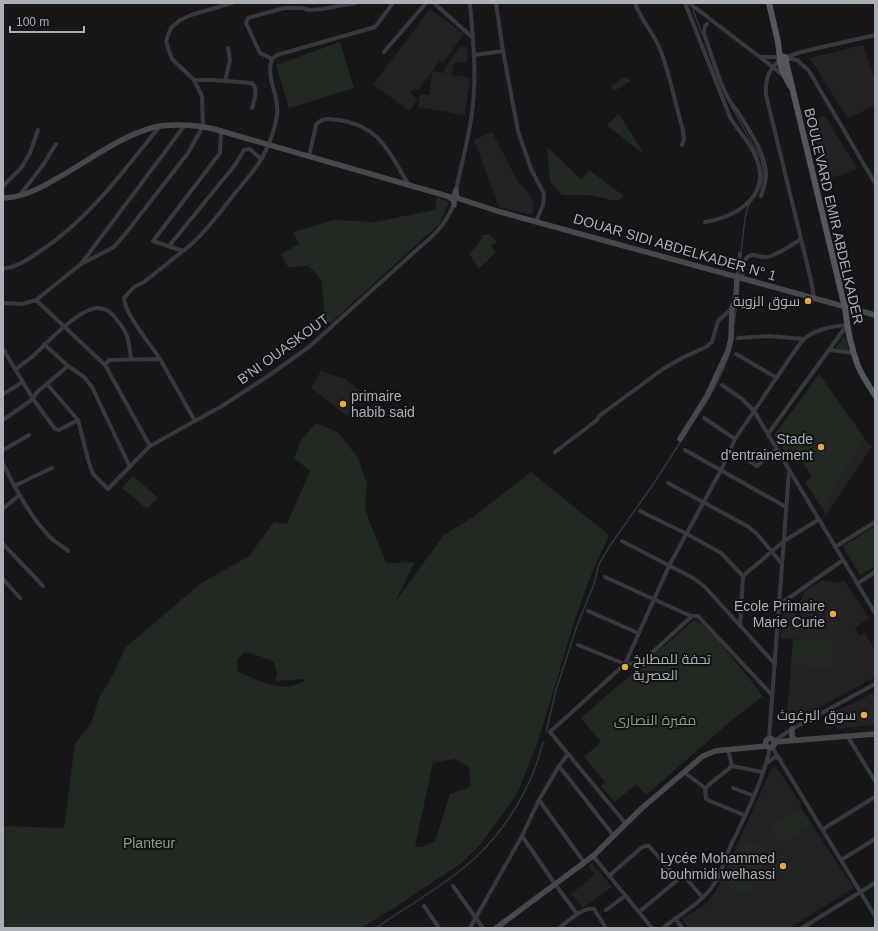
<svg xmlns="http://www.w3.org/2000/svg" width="878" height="931" font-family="Helvetica,Cairo,sans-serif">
  <rect width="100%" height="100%" fill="#171719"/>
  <!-- built -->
  <g fill="#232326">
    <path d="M430,9l34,25 -21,29 -3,-2 -8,10 12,2 1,-6 15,-20h8l-1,16 -10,-1 -4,3 -1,10 18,3 -5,37 -47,-8 2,-13 9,1 3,-23 -14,18 -4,-1 -4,4 8,6 -9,12 -36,-27z"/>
    <path d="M863,45l12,35v25l-27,14 -38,-61z"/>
    <path d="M824,115l34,54 -27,9 -13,-17 2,-2 -4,-5 2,-2 -4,-5 3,-2 -4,-5 2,-2 -8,-12z"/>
    <path d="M492,132l25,48 15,18 2,10 -2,7 -33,-8 -25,-67z"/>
    <path d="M321,371l24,8 17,13 -15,24 -36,-28z"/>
    <path d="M865,439l7,8 -46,68 -4,-7z"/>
    <path d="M823,580l17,3 4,-3 25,38 -14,10 4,8 6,-3 10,17v27l-81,44 -7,-5 6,-76h7l-19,-2 3,-30 6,-3 15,24 3,1 -3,-2 -6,-19 5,-18z"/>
    <path d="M875,692v33l-37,4 -7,-16 19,-8z"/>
    <path d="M775,767l4,4 22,33v4l11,17 42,63 -65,40h-101l-6,-10 23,-13 10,-12 55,-121 2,-4z"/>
    <path d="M592,863l20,24 -29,21 -12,-14 24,-19 -7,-9z"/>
  </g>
  <!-- green -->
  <g fill="#212922" fill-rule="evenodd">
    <path d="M340,42l14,46 -65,20 -13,-43z"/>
    <path d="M625,77l6,4 -17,10 -3,-5z"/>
    <path d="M619,114l24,38 -1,1 -35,-28z"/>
    <path d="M547,147l34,32 8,-9 35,26 -7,5 -28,-6h-27l-12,-14z"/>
    <path d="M437,197l12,5 -10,22 -114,104 -3,-46 -7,-10 -7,-6 -20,1 -7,-13 18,-10 -6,-12 41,-12 41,2 54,-11 6,-2z"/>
    <path d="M483,235h7l7,7 -6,3 4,8 -16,16 -10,-16 8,-7z"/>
    <path d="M845,335l4,15 -14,-2z"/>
    <path d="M819,374l46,65 -43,69 -17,-26 7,-5 -14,-22 -7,4 -17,-24 28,-37z"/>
    <path d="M316,423l22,9 20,26 9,26 -2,23 5,16 16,39 7,1 22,-1 -20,40 49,-67 32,-20 55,-43 78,63 -18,40 -17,47 -36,120 -21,52 -37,51 -20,19 -66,44 -33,20h-358v-102l61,2 11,-84 16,-21 9,-27 13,-21 12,-27 75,-64 49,-28 25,-34 13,2 23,-53 -16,-13 7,-18zM245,652l15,4 14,6 3,12 -2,7 31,-2c-18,17 -50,1 -69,-8v-11zM455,759l14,8 2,19 -21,8 -15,47 -13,6h-7l18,-84z"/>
    <path d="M133,476l25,22 -11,11 -25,-21z"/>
    <path d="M875,526v40l-15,9 -17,-29z"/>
    <path d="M693,621h5l16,14 49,61 -38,30 -79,69 -10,-11 -21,18 -14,-16 4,-4 -21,-25 17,-15 -20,-24z"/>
    <path d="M793,640l40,1 -1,26 -41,-2z"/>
    <path d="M801,808l11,17 -32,19 -10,-18z"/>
    <path d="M750,841c29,8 8,32 0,49 -11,7 -21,2 -23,-10l17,-37z"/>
  </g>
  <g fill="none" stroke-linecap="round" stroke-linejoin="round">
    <!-- stream -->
    <g stroke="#2e363c" stroke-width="1.5">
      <path d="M693,10l9,24"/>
      <path d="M731,106l30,53c3,11 3,22 -3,32"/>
      <path d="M741,253l4,-35 3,-12 8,-11"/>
      <path d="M734,325l3,-24"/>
      <path d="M700,411c13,-18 23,-38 30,-59"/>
      <path d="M546,732l10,-42 21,-64 17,-42 5,-20 10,-17 45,-64 27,-42"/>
      <path d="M376,928c32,-22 72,-45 100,-71 32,-30 57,-73 67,-115"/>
    </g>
    <!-- street -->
    <g stroke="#38393e" stroke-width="4">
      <path d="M434,3l38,34"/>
      <path d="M496,3l7,48 15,80 13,38 13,25 -1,11 -7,16"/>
      <path d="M636,3v3c6,15 18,28 24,43 10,26 15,54 23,81l1,10 -2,5"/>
      <path d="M685,3l45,114c7,13 18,23 24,36 20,40 -14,63 -49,69"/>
      <path d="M689,3l84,64 12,10"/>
      <path d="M707,24l-2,2 -1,8c7,17 19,64 32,75 11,18 30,44 30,66 0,7 -3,14 -5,21"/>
      <path d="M384,52l42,-49"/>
      <path d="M474,55l29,-4"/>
      <path d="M761,57h21"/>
      <path d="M786,57l19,-6 70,-16"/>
      <path d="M786,58l11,2 12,11 66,112"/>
      <path d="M272,59l-12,-6 -14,-30 2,-5 36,-10h18l7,2 13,-1 33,-6"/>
      <path d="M780,60c-12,10 -15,20 -14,35l45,185 3,18"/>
      <path d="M194,80h19l39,3c7,8 2,16 0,25"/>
      <path d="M225,81l5,-21 -2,-12"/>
      <path d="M221,131l-1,22 -67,88 30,10c21,-16 37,-39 53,-59 9,-11 19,-22 26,-34 7,-13 13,-28 15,-43 3,-19 -12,-37 -5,-56l5,-4 98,-28 18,-24"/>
      <path d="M309,156l7,-31c6,-8 14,-6 23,-5 42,6 50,33 70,65"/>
      <path d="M3,186l18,-18 9,-15 8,-23"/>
      <path d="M456,190c7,-33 17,-67 18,-101 2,-28 -2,-57 -4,-86"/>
      <path d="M20,195l23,-30 13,-21"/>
      <path d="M169,246l66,-81 9,-15 6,-1 11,10"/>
      <path d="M81,264l104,-139"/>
      <path d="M3,269c14,-2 24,-9 36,-17 49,-32 84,-80 120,-125"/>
      <path d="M737,278l3,-24"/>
      <path d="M742,279c2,-11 0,-28 16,-23 4,1 8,2 13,0 10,-4 21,-11 30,-17"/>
      <path d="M36,300l69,65 45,81"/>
      <path d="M3,303l19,1 14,-4 45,-36 33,-17 12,-14 62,-80 15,-27 -1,-30 -8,-16 -22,-21 -6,-17 2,-7 3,-7 9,-8 11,-5 41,-12"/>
      <path d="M738,338l30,-2 36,3"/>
      <path d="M44,344l24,22 16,11 8,10 38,80"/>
      <path d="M3,349l30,50 22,30 4,1 19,-10"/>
      <path d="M829,350l25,3"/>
      <path d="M736,354l41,24"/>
      <path d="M160,359c-9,-14 -36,-46 -36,-61l10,-11 10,-5 39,-31"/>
      <path d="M105,365l4,-5 51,-1 35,62"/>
      <path d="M15,370c5,-4 11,-9 17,-13 14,-13 47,-49 66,-49 8,0 14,5 18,11 13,15 12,20 15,39"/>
      <path d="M47,384l31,36 11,43 4,11 15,15 42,-43 72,-40 49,-32 38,-27 112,-101c17,-14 23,-21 33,-41"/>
      <path d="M722,385l20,14 12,12 121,202"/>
      <path d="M3,394l20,-12"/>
      <path d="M704,418l31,21"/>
      <path d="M3,420l30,-21 3,-6 32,-27"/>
      <path d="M768,434l79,-109"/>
      <path d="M3,450l26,-15"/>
      <path d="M685,450l101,57"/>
      <path d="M555,452l42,-32 2,-4 64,-47 19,-11 24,-11 6,-5 6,-21 14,-13"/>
      <path d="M739,454l18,12 19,-17"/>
      <path d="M3,464c13,25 27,53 48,74 5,5 12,8 17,13"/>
      <path d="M668,483l81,44 8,7 25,30"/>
      <path d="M14,486l38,-18"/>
      <path d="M3,509l16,-14"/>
      <path d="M640,511l47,23 34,19 22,23 -3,50"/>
      <path d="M622,541l71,37 11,8 71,78"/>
      <path d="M3,544l40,42"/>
      <path d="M835,547l40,-25"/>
      <path d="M743,576l41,-35 34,-21"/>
      <path d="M605,577l79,36 8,3h6l74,79"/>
      <path d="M3,579l17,19"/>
      <path d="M857,584l18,-12"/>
      <path d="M779,605l64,-45"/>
      <path d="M588,611l50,22"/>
      <path d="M578,645l47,19 13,-1 6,-3 48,-44"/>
      <path d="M848,737l27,44"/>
      <path d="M769,739l20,-268"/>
      <path d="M774,741l18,-12 83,-45"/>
      <path d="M772,747l103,169"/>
      <path d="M767,763l8,-6 6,3"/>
      <path d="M559,766l55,70"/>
      <path d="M732,766l30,6"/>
      <path d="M684,772l21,16 1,11 4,2 34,14"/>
      <path d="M705,788l27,-22 -4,-17"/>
      <path d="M733,788l21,8"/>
      <path d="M539,800l45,62"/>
      <path d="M626,824l-76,-92 75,-68 44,-98 52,-96 14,-31 59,-87c3,-4 6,-9 10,-13 12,-10 28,-13 43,-14"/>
      <path d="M823,829l52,-32"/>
      <path d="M522,836l33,48 22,30"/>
      <path d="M593,856l59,72"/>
      <path d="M841,860l34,-21"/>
      <path d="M609,876l32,-28 4,-2h4l29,33"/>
      <path d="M453,886l30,42"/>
      <path d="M424,906l15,22"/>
      <path d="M606,910l19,-14"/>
      <path d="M639,912l42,-35h4l18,21"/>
      <path d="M675,918l7,10"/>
      <path d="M470,928l52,-92 17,-36 20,-34 9,-12"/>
      <path d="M559,928c8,-6 25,-22 35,-19l12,19"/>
      <path d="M663,928c17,-14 39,-25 51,-44 8,-11 11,-27 17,-39 15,-31 32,-64 39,-97"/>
      <path d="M802,928l73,-45"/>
    </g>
    <!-- secondary -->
    <g stroke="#47484d" stroke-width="5.5">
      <path d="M456,193l1,5 40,13 378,104"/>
      <path d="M3,198c18,0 36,-9 51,-18 32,-17 71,-48 106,-54 18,-2 37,-1 54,3l240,69 2,-8"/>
      <path d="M450,198l4,1v6"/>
      <path d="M680,439l27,-43 21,-45 3,-12 1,-31 4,-12 1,-18"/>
      <path d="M792,729v8l3,3"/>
      <circle cx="770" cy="743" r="4.5"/>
      <path d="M774,742l101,-8"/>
      <path d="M496,928l97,-72 49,-48 61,-52 12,-5 51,-5"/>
    </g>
    <!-- primary -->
    <g stroke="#55575c" stroke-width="6">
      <path d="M769,3l9,39 2,17"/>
      <circle cx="783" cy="60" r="3.5"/>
      <path d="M780,62l2,8 8,16"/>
      <path d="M786,62l59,246c2,19 6,39 13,58 4,10 11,20 17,29"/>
    </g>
  </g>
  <!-- markers -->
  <g fill="#e4aa44" stroke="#121214" stroke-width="1.5">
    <circle cx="808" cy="301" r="4"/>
    <circle cx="343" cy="404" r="4"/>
    <circle cx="821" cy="447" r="4"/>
    <circle cx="833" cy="614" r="4"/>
    <circle cx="625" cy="667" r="4"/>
    <circle cx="864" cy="715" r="4"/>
    <circle cx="783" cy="866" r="4"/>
  </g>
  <g text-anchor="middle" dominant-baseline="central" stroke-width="4" stroke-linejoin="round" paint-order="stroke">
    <!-- street labels -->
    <g font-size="14" fill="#aaafb8" stroke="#121214">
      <text transform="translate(834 216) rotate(77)">BOULEVARD EMIR ABDELKADER</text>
      <text transform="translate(675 247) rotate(16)">DOUAR SIDI ABDELKADER N° 1</text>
      <text transform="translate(283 349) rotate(-36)">B'NI OUASKOUT</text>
    </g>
    <!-- poi labels -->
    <g font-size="14" fill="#aaafb8" stroke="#121214" text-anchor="end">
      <text x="800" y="301">سوق الزوية</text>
      <text x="351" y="396" text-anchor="start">primaire<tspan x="351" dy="16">habib said</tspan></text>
      <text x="813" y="439">Stade<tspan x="813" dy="16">d'entrainement</tspan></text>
      <text x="825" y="606">Ecole Primaire<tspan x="825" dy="16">Marie Curie</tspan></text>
      <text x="633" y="659" text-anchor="start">تحفة للمطابخ<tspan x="633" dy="16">العصرية</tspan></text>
      <text x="856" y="715">سوق البرغوث</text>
      <text x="775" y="858">Lycée Mohammed<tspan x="775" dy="16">bouhmidi welhassi</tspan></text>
    </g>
    <!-- park labels -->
    <g font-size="14" fill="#83a184" stroke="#121214">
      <text x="655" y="720">مقبرة النصارى</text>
      <text x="149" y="843">Planteur</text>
    </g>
  </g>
  <!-- border -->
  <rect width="878" height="931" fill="none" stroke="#aaafb8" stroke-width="8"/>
  <!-- scale -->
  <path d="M10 26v6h74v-6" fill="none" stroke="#aaafb8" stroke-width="2"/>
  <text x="16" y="26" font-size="12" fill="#aaafb8" stroke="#121214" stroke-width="3" paint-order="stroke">100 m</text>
</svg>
